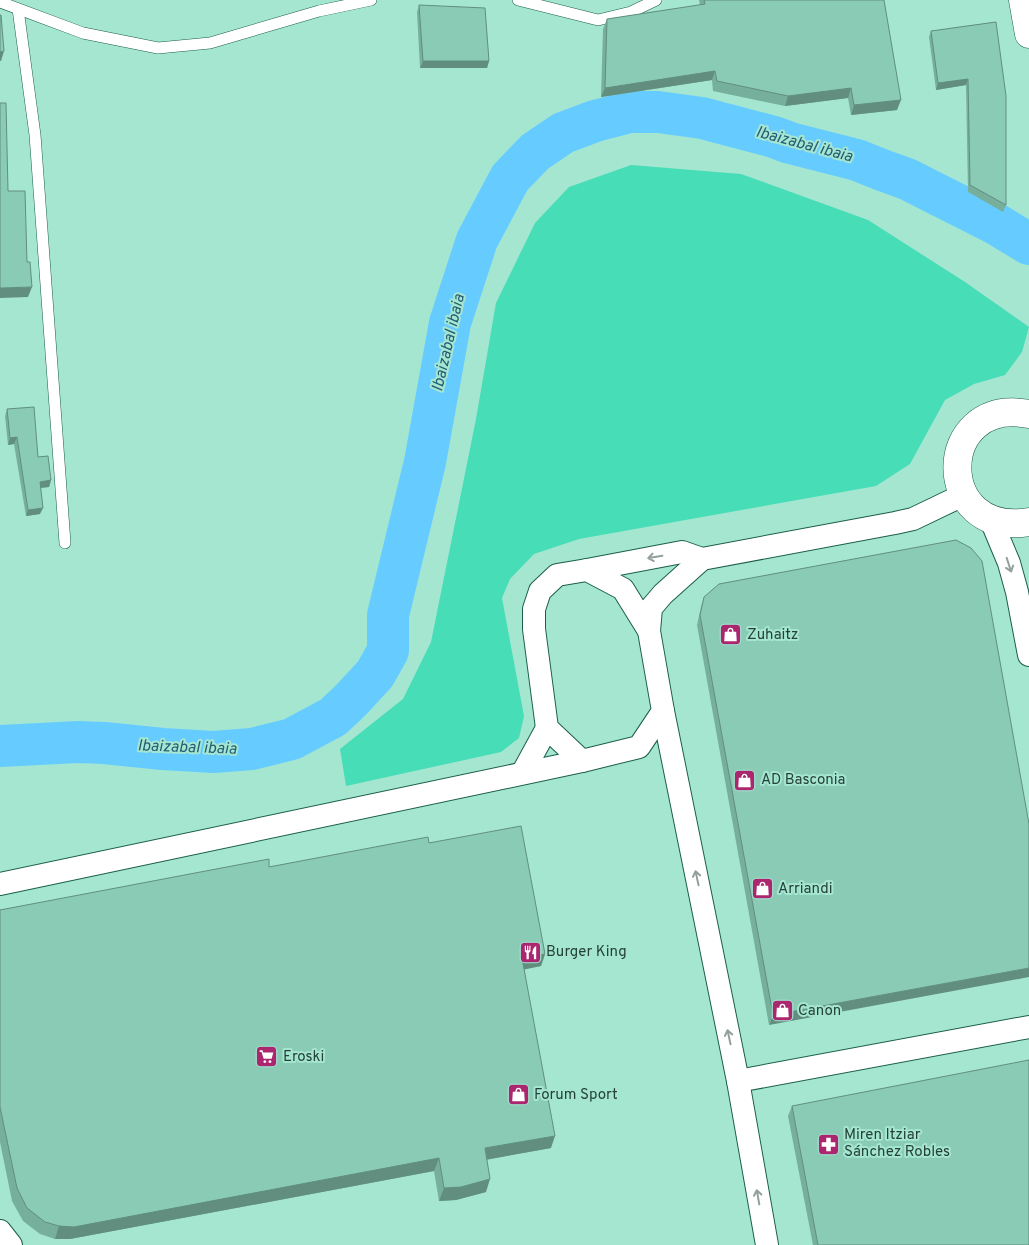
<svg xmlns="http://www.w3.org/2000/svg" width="1029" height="1245" font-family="Overpass,sans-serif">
  <rect width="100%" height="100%" fill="#a5e6d1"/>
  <!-- green -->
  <path fill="#46ddb7" d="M631,165l110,9 127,46 97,62 64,45 -7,25 -17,23 -31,9 -29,16 -35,64 -34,22 -297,53 -45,15 -24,25 -8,19 22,118 -5,22 -18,14 -155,34 -6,-37 63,-50 28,-57 45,-223 20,-116 39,-80 34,-36z"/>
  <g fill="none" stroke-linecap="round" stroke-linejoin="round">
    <!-- river -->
    <path stroke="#6cf" stroke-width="42" d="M0,746l78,-4 26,1 59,6 50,3 39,-3 40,-10 41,-22 18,-17 24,-26 13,-23v-36l37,-153 25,-139 27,-83 33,-62 25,-26 28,-19 32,-12 35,-9h28l44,6 72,19 16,6 67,17 25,10 25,9 89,45 33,20"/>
    <defs>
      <g id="service">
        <path d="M518,0l80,20 33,-8 25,-12"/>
        <path d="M0,2l83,31 75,15 52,-5 109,-32 52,-11"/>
        <path d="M18,9l17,126 30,408"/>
      </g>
      <g id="minor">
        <path d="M991,520l18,43 8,29 12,63"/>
        <path d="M587,570l36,19 26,42 14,80 -24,36 -57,14 -35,-33 -13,-99v-20l6,-18 17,-16z"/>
        <path d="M587,570l95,-18 20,7 193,-36 18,-4 50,-24"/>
        <path d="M649,631l2,-23 12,-14 39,-35"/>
        <path d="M663,711l75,370 29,164"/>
        <path d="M523,772l24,-44"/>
        <path d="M0,884l582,-123"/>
        <path d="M738,1081l291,-54"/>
        <path d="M0,1231l11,14"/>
      </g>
      <g id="tertiary">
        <path d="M1023,0l6,34"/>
        <path d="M1029,414c-95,-18 -96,124 0,108"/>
      </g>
    </defs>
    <!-- service casing -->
    <use href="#service" stroke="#1b5e4d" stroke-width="12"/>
    <!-- minor casing -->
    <use href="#minor" stroke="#1b5e4d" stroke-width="24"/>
    <!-- tertiary casing -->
    <use href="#tertiary" stroke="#1b5e4d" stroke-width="29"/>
    <!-- service -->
    <use href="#service" stroke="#fff" stroke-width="11"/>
    <!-- minor -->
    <use href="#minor" stroke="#fff" stroke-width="22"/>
    <!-- tertiary -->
    <use href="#tertiary" stroke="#fff" stroke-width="28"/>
  </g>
  <!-- wall -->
  <g fill="#77af9d">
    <path d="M699,0h185l13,110 -46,5 -3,-17 -63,8 -72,-15 -1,-11 -111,17 2,-68 4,-10 93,-14z"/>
    <path d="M419,5l70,56 -2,7h-67l-3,-56z"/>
    <path d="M996,22l10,183 -3,7 -35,-20 -2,-107 -30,5 -7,-53 2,-6z"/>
    <path d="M7,409l31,48 13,23 -2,7 -8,1 -1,26 -14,2 -12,-72 -6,1 -3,-29z"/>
    <path d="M956,540l-187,485 -72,-400 4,-18 3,-10z"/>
    <path d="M429,843l116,111 -4,12 -17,3 27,179 -64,11 -1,33 -30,8 -17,1 -5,-30 -364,68h-15l-15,-5 -17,-13 -11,-20 -12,-59v-232l269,-43z"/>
    <path d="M792,1106l237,139h-216l-25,-129z"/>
  </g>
  <!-- shaded-wall -->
  <g fill="#618e7f">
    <path d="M4,51l-3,10h-1v-9z"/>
    <path d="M423,61h66l-2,7h-67z"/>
    <path d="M715,71l-3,9 -111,17 4,-9z"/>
    <path d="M968,79l-2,6 -30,5 2,-7z"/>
    <path d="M851,88l-3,10 -63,8 3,-10z"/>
    <path d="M901,100l-4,10 -46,5 3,-10z"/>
    <path d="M32,287l-4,10 -28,1v-10z"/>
    <path d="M17,437l-3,7 -6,1 2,-7z"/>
    <path d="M51,480l-2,7 -11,1 2,-6z"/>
    <path d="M43,508l-3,6 -14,2 2,-6z"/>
    <path d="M545,954l-4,12 -24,5 5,-13z"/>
    <path d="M1029,968v9l-260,48 4,-10z"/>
    <path d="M555,1136l-4,12 -71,13 5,-13z"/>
    <path d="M439,1158l-5,13 -364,68h-15l4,-13z"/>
    <path d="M490,1179l-4,13 -30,8 -17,1 5,-13z"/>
  </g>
  <!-- building -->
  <g fill="#8acbb6" stroke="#618e7f">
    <path d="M704,0h180l17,100 -47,5 -3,-17 -63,8 -71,-15 -2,-10 -110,17 2,-69 98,-15z"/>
    <path d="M419,5l66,3 4,53h-66z"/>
    <path d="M0,15h1l3,36 -4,1z"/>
    <path d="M996,22l10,74v109l-36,-20 -2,-106 -30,4 -7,-52z"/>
    <path d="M0,103h6l2,88h17l2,71h3l2,25 -32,1z"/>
    <path d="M34,407l4,50 10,-1 3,24 -11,2 3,26 -15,2 -11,-73 -7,1 -3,-29z"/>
    <path d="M956,540l15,8 11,13 47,263v144l-256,47 -73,-400 4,-18 15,-13z"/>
    <path d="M521,826l24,128 -23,4 33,178 -70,12 5,31 -29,8 -17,1 -5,-30 -365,69 -15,-1 -14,-4 -18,-14 -10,-20 -17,-81v-197l269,-51v8l159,-30 1,6z"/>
    <path d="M1029,1060v185h-211l-26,-139z"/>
  </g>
  <!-- one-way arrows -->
  <defs><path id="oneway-shaft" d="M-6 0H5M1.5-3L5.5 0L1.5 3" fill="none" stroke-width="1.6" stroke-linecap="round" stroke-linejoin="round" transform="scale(1.25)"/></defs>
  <g stroke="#92a09c">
    <use href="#oneway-shaft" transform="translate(655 557) rotate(170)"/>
    <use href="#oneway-shaft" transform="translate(1009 565) rotate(72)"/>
    <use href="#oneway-shaft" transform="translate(697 878) rotate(-102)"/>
    <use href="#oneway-shaft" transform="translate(729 1037) rotate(-102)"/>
    <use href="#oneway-shaft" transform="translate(758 1197) rotate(-100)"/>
  </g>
  <!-- icons -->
  <defs>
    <symbol id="shop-square" viewBox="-11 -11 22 22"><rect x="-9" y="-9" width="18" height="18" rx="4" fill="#ab266f" stroke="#a5e6d1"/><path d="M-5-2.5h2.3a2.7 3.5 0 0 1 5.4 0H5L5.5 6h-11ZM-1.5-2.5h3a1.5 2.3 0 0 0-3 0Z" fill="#fff"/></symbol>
    <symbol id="restaurant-square" viewBox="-11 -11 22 22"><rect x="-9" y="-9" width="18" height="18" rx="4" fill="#ab266f" stroke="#a5e6d1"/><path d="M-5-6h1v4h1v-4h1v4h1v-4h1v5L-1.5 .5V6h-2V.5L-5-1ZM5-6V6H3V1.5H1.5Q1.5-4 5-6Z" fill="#fff"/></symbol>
    <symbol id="supermarket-square" viewBox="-11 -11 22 22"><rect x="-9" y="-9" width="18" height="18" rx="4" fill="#ab266f" stroke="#a5e6d1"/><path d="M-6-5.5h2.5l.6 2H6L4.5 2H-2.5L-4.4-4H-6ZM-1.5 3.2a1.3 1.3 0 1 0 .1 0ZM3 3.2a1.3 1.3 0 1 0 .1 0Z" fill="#fff"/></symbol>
    <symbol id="pharmacy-square" viewBox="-11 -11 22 22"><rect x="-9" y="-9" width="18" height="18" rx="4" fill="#ab266f" stroke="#a5e6d1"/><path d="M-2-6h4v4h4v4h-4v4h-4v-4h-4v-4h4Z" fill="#fff"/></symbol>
  </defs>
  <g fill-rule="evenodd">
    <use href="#shop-square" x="718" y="622" width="25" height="25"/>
    <use href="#shop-square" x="732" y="768" width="25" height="25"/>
    <use href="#shop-square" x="750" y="876" width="25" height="25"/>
    <use href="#restaurant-square" x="518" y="940" width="25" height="25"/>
    <use href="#shop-square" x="770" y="998" width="25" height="25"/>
    <use href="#supermarket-square" x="254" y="1044" width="25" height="25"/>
    <use href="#shop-square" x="506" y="1082" width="25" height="25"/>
    <use href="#pharmacy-square" x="816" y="1132" width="25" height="25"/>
  </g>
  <g text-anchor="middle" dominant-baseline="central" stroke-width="4" stroke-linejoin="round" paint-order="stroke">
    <!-- poi labels -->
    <g font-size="15" fill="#264139" stroke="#a5e6d1" text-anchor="start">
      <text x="747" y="635">Zuhaitz</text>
      <text x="761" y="780">AD Basconia</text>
      <text x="778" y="889">Arriandi</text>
      <text x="546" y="952">Burger King</text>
      <text x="798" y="1011">Canon</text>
      <text x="283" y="1057">Eroski</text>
      <text x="534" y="1095">Forum Sport</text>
      <text x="844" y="1135">Miren Itziar<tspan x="844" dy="17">Sánchez Robles</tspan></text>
    </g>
    <!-- water labels -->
    <g font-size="16" font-style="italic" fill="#245b75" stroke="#a5e6d1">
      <text transform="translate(804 145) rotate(15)">Ibaizabal ibaia</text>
      <text transform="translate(449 343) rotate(-77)">Ibaizabal ibaia</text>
      <text transform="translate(187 748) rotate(2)">Ibaizabal ibaia</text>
    </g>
  </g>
</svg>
